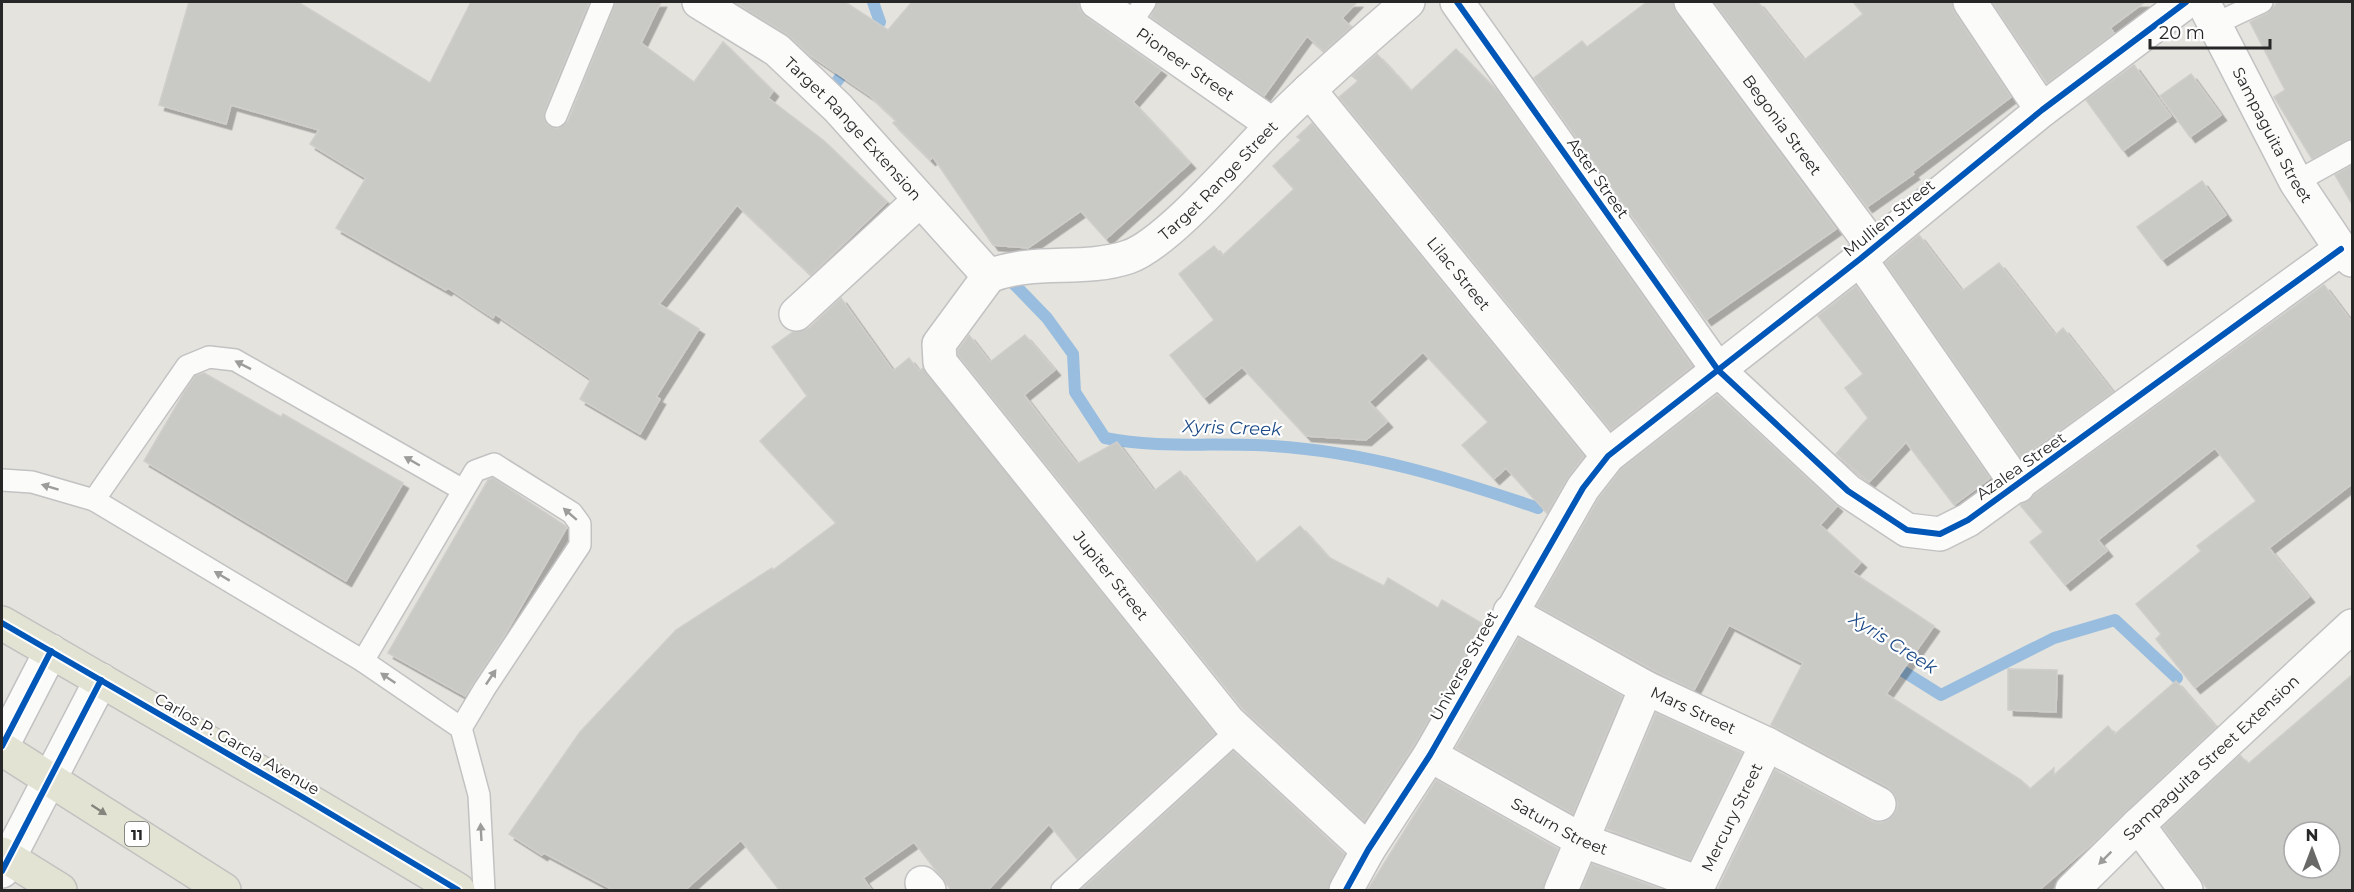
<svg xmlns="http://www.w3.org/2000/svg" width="2354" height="892" font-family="Montserrat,sans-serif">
  <defs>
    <filter id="shadow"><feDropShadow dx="5.5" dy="5.5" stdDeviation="0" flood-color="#0004"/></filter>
  </defs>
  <rect width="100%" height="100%" fill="#e4e3de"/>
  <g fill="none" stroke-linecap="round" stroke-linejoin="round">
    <!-- stream -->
    <g stroke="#98bddf" stroke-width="12">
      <path d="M869,37l11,-15 -7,-20"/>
      <path d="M838,95l-6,-7 18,-24"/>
      <path d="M1012,282l35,36 26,36 2,38 30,46c55,11 112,4 168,8 94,6 177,32 265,62"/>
      <path d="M1890,663l51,32 113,-57 61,-18 62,58"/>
    </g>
  </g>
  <!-- building -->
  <g fill="#c9c9c5" stroke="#cfceca" stroke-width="1.5" fill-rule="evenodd" filter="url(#shadow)">
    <path d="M189,2h109l132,81 41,-81h118l-45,110 2,12 11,5 11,-8 48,-119h45l-20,41 53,39 29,-40 50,49 -5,7 55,42 64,62 -76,73 -74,-70 -78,99 40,25 -43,68 4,2 -20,35 -60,-35 11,-20 -96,-65 -2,4 -45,-30 -2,2 -110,-62 30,-50 -56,-34 9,-14 -88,-25 -5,19 -67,-19z"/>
    <path d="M734,2h111l43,28 24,-28h166l2,8 6,7 75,53 -28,32 57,61 -84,76 -25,-28 -53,37 -35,-3 -60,-88 -3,3 -37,-37 3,-3 -26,-24 -60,-41 -23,-21z"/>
    <path d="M1158,2h199l-15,16 9,9 -27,24 -17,-15 -43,60 -113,-79z"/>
    <path d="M1647,2h26l3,11 160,216 -130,91 -172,-242 48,-37 5,6z"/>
    <path d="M1714,2h44l46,58 59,-46 -10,-12h99l2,10 57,85 -99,75 2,2 -47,33z"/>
    <path d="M1992,2h153l-35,26 4,5 -67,50z"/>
    <path d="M2278,2h74v136l-40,21 -38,-62 11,-7 -35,-68 18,-9z"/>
    <path d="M1456,49l44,45 192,272 -81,64 -272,-333 19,-16 -6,-5 25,-22 34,37z"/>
    <path d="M2134,65l37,51 -48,35 -37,-51z"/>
    <path d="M2191,74l30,41 -31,22 -30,-41z"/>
    <path d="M1312,123l272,333 -17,23 -20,34 -41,-45 -12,11 -32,-34 26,-23 -65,-70 -54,50 18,20 -21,18 -60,-4 -64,-69 -38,31 -34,-43 44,-35 -35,-46 35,-28 8,10 72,-67 -21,-23 28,-26 -4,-3z"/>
    <path d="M2352,165v39l-17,-29z"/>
    <path d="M2202,181l24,34 -64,45 -25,-33z"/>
    <path d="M1919,235l43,56 37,-28 56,72 8,-7 50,64 -92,66 -136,-195z"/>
    <path d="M2324,285l28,37v162l-83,64 40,49 -114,91 -39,-49 5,-5 -25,-30 65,-53 -4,-5 59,-45 -41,-53 -117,92 9,11 -42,34 -35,-43 13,-10 -23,-27z"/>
    <path d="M1856,286l134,192 -36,27 -48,-63 -37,40 -33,-28 32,-36 -23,-30 18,-14 -45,-58z"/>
    <path d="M841,298l52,73 16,-13 10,13 4,-3 292,366 -138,125 -28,-35 -62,67h-35l-38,-49 -51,36 9,13h-92l-39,-51 -57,51h-69l-71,-38 -2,2 -33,-21 71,-102 96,-102 96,-62 1,2 63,-47 -76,-82 47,-45 -35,-49 21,-15 16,-4z"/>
    <path d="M969,335l21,27 35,-27 30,35 -31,25 53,69 40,-22 37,49 26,-20 76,92 44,-37 28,31 56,29 4,-8 50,30 4,-8 41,24 -69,121 -50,76 -121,-112 -285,-354v-5z"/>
    <path d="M204,373l77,44 2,-3 120,69 -57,98 -202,-120 41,-70 10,-15z"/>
    <path d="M1717,395l120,111 -17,19 41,37 -9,10 82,54 -48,68 135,86 9,9 24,-21v7l54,-49 7,8 61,-53 40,46 -124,117 -54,47h-321l58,-121 96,51 9,2 8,-3 7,-7 3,-9 -3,-9 -7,-8 -117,-62 32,-62 -74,-38 -35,65 -39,-19 -118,-65 62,-108 22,-29z"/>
    <path d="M493,478l74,49 -64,111 -38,58 -77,-43 100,-173z"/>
    <path d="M1519,638l103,58 -49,118 -117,-66z"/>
    <path d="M2008,669l49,1 -1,42 -48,-2z"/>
    <path d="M2352,675v216h-143l-46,-64 77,-72 8,9zM2294,832h36v36h-36z"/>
    <path d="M1656,713l86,40 -52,107 -83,-31z"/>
    <path d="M1233,751l111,103 -17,37h-247z"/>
    <path d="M1436,780l122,69 -15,42h-176z"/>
    <path d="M1592,864l73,27h-84z"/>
  </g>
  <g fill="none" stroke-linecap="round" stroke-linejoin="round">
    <defs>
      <g id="service">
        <path d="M1131,23l14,-21"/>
        <path d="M2215,24l47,-22"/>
        <path d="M556,116l47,-114"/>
        <path d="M2296,182l56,-31"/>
        <path d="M2,480l30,2 62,18 269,161 98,67 18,67 5,95"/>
        <path d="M94,500l93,-134 22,-9 26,3 228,130"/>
        <path d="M363,661l112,-190 19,-7 78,49 8,11v21l-95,143 -24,40"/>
        <path d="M1062,890l176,-160"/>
      </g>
      <g id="minor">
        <path id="s1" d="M699,2l78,48 61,58 151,168"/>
        <path id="s2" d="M1097,2l176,123"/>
        <path d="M1457,2l261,368 130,121 59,39 33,4 28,-14 373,-271"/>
        <path id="s3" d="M1691,2l183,246"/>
        <path d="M1970,2l72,108"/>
        <path id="s4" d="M1309,90l299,366"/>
        <path d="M1860,259l158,227"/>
        <path id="s5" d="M989,276l-50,68 1,18 289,360 139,128"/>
        <path id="s6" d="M989,276c46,-18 94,-4 139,-19 39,-13 113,-100 145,-132 43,-43 89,-83 135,-123"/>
        <path d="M796,314l124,-114"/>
        <path id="s7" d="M1510,612l136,76 121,56 112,60"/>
        <path id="s8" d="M1430,755l151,85 118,43"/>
        <path d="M2138,825l48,65"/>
        <path d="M922,883l7,7"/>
        <path d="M1346,890l22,-40 62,-95 153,-267 25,-32 252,-197 182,-149 144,-108"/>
        <path d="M1561,890l85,-202"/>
        <path id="s9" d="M1696,890l71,-146"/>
        <path id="s10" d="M2072,890l66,-65 214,-199"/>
      </g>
      <g id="tertiary">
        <path id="s11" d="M2203,2l93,180 45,67 11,11"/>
      </g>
      <g id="secondary">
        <path d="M2,746l49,-95"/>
        <path d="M2,871l99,-191"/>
      </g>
      <g id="primary">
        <path d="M2,623l302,175 154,92"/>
        <path d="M2,749l222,141"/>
        <path d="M2,854l58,36"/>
      </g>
    </defs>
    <!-- service casing -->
    <use href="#service" stroke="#c3c2c3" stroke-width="24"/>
    <!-- minor casing -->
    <use href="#minor" stroke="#c3c2c3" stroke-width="36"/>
    <!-- tertiary casing -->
    <use href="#tertiary" stroke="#c3c2c3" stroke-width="36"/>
    <!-- secondary casing -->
    <use href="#secondary" stroke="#c3c2c3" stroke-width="36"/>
    <!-- primary casing -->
    <use href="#primary" stroke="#c2c1c0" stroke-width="36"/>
    <!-- service -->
    <use href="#service" stroke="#fbfbfa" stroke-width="21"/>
    <!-- minor -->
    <use href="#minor" stroke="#fbfbfa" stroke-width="33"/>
    <!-- tertiary -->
    <use href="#tertiary" stroke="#fbfbfa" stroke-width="33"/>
    <!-- secondary -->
    <use href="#secondary" stroke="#fbfbfa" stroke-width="33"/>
    <!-- primary -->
    <use href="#primary" stroke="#e3e3d4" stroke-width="33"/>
    <defs>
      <g id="cycleway">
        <path d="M1457,2l261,368 130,121 59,39 33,4 28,-14 373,-271"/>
        <path d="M2,623l302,175 154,92"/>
        <path d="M2,746l49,-95"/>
        <path d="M2,871l99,-191"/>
        <path d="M1346,890l22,-40 62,-95 153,-267 25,-32 252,-197 182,-149 144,-108"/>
      </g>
    </defs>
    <!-- cycleway casing -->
    <use href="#cycleway" stroke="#fff" stroke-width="10"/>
    <!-- cycleway -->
    <use href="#cycleway" stroke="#0057b8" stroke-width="6"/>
  </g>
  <!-- one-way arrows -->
  <defs><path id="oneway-solid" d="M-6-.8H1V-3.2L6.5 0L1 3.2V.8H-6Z" transform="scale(1.5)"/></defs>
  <g fill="#9c9c9b">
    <use href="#oneway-solid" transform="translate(243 365) rotate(-153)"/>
    <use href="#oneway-solid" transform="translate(412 461) rotate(-150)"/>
    <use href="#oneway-solid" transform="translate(50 487) rotate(-163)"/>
    <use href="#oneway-solid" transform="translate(570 514) rotate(-139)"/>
    <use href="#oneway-solid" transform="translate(222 576) rotate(-149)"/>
    <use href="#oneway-solid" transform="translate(491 677) rotate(-56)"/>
    <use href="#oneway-solid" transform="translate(388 678) rotate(-146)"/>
    <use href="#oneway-solid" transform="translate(481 832) rotate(-93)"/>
    <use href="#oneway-solid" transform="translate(2105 858) rotate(135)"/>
  </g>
  <use fill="#85857e" href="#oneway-solid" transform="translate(99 810) rotate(33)"/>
  <g text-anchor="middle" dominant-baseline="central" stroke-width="4.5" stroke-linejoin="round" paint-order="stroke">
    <!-- shield labels -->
    <rect fill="#fff" stroke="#686868" stroke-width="1.5" x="125" y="822" width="24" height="24" rx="4.5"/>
    <g font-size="15" font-weight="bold" fill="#272727">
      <text x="137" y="834">11</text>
    </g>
    <!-- street labels -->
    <g font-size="16" fill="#272727" stroke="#fff">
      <text stroke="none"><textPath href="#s2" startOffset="108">Pioneer Street</textPath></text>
      <text stroke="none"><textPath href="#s3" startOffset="153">Begonia Street</textPath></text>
      <text stroke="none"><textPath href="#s1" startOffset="201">Target Range Extension</textPath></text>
      <text stroke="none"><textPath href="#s11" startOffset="150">Sampaguita Street</textPath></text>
      <text transform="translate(1598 178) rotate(55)">Aster Street</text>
      <text stroke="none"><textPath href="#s6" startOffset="260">Target Range Street</textPath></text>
      <text transform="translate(1889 218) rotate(-39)">Mullien Street</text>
      <text stroke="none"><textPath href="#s4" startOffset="237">Lilac Street</textPath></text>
      <text transform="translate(2021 466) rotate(-35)">Azalea Street</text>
      <text stroke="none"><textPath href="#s5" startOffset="376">Jupiter Street</textPath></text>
      <text transform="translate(1464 666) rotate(-61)">Universe Street</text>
      <text stroke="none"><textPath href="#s7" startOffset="208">Mars Street</textPath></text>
      <text transform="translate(237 744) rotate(30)">Carlos P. Garcia Avenue</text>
      <text stroke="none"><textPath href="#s10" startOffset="192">Sampaguita Street Extension</textPath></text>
      <text stroke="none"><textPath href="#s9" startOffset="81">Mercury Street</textPath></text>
      <text stroke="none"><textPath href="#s8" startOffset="148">Saturn Street</textPath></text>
    </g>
    <!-- water labels -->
    <g font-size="18" font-style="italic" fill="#1c4a86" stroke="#fff">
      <text transform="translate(1232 428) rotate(2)">Xyris Creek</text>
      <text transform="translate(1893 643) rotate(32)">Xyris Creek</text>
    </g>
  </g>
  <!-- border -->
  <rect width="2354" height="892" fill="none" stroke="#272727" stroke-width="6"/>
  <!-- north arrow -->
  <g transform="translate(2312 850)"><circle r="28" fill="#ffffff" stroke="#a9a9a9" stroke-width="1.5"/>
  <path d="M0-4.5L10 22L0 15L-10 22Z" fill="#696967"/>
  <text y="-9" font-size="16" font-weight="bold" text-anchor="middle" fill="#272727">N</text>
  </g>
  <!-- scale -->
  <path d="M2150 39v9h120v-9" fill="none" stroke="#272727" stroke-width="3"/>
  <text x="2159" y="39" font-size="18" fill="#272727" stroke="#ffffff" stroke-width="4.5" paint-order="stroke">20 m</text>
</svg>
